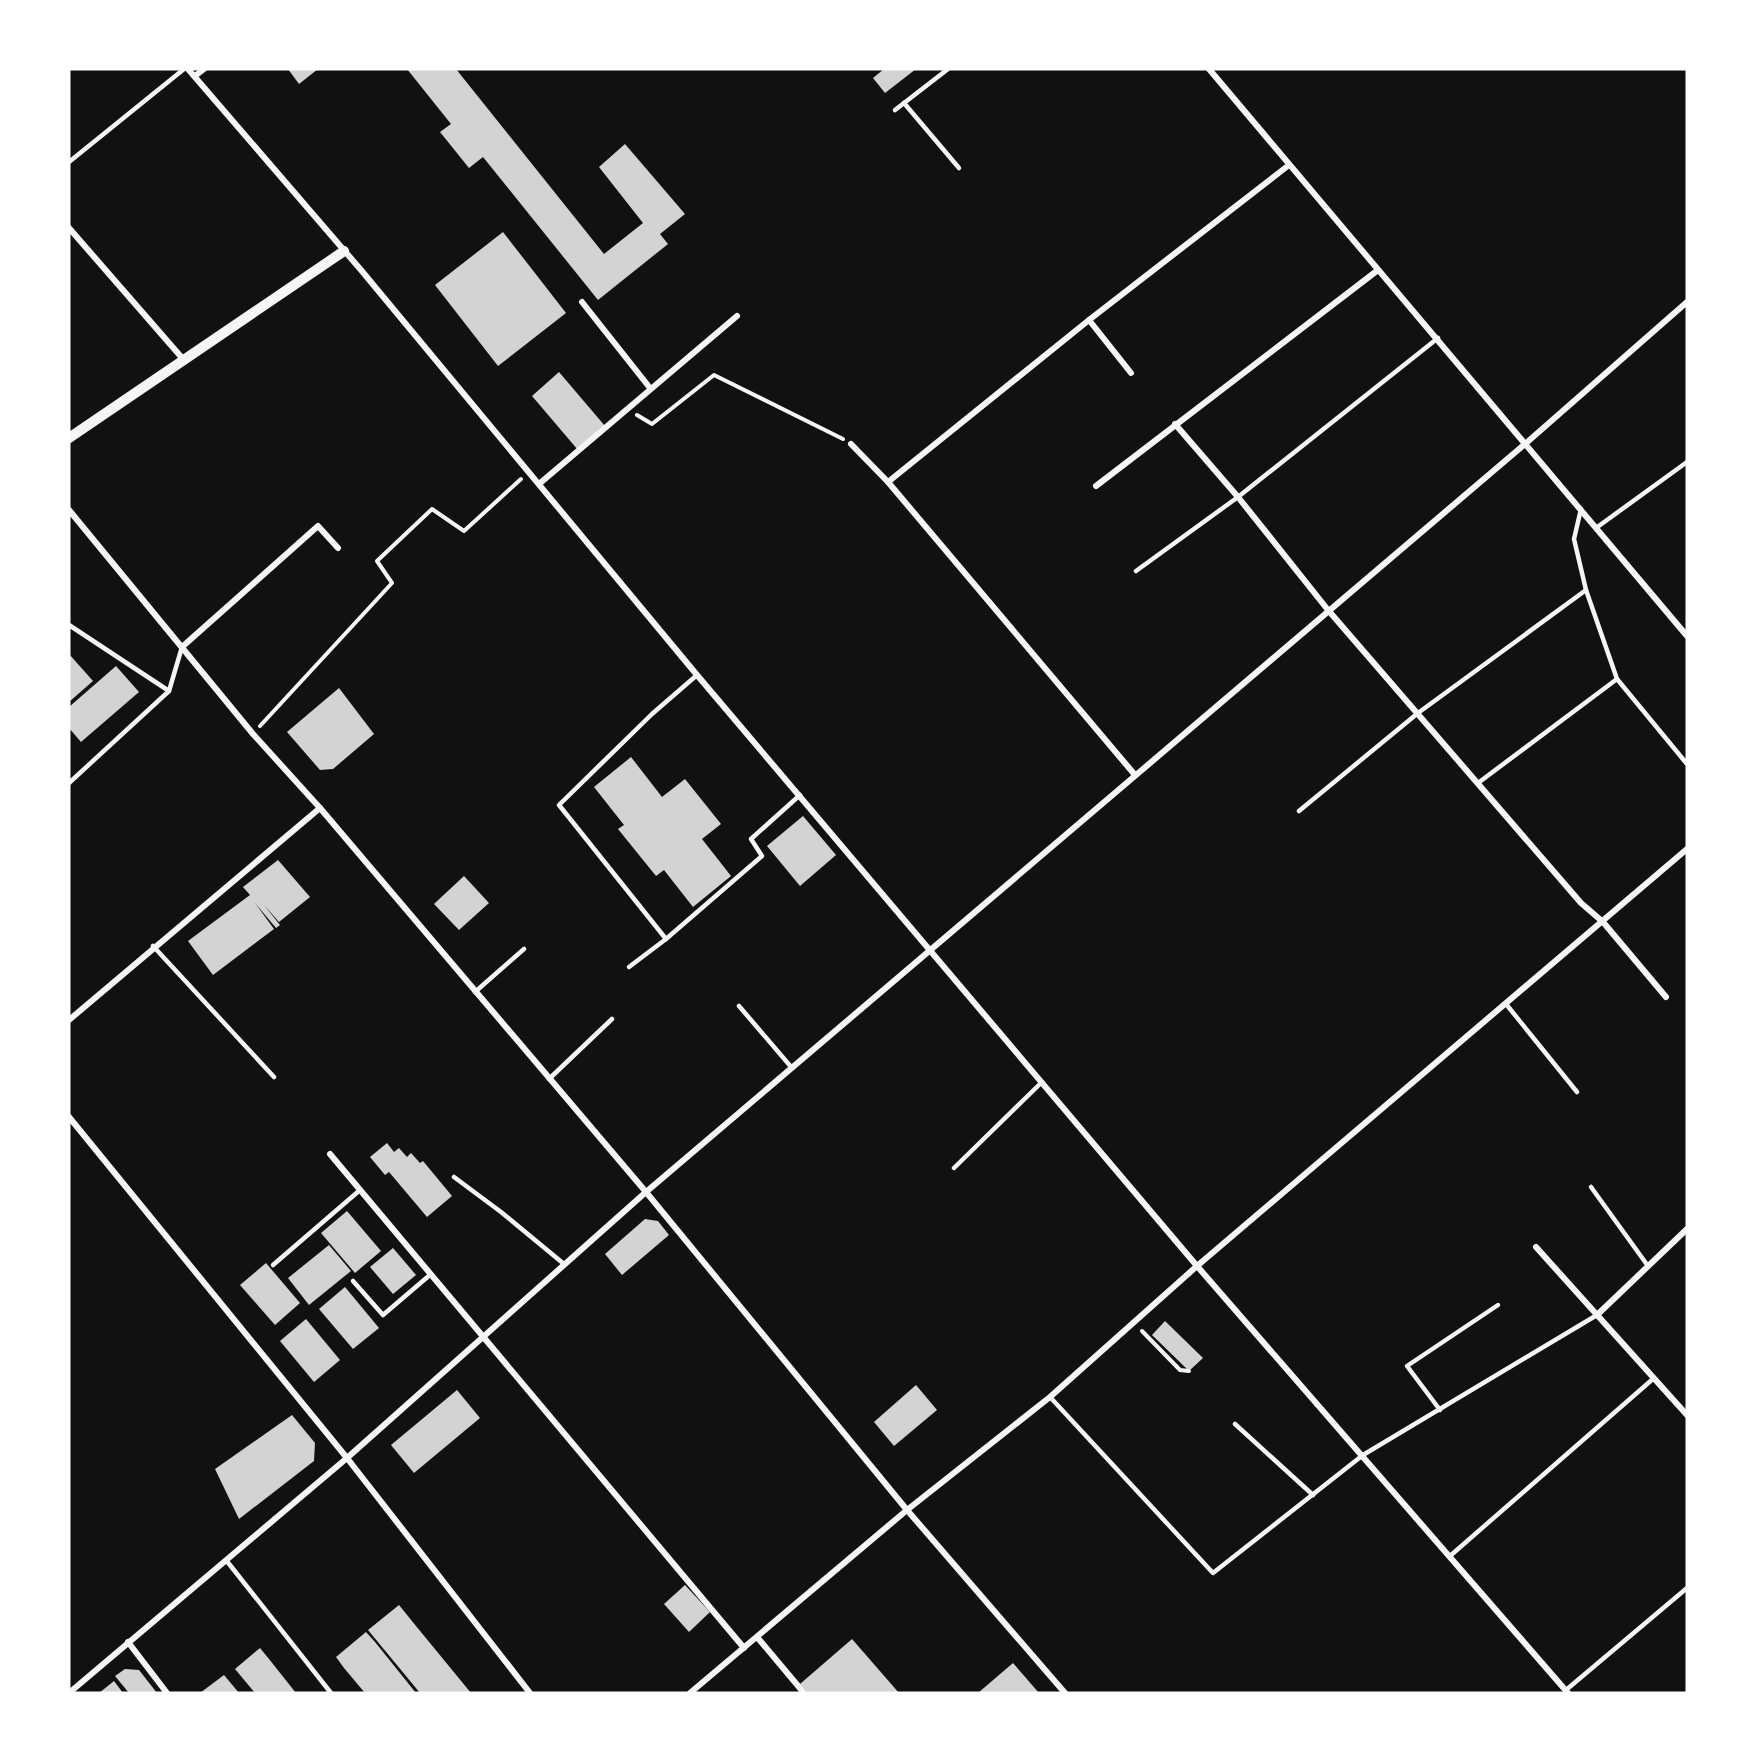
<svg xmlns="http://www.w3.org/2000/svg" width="1756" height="1762" font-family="'IBM Plex Sans',sans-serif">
  <rect width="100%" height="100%" fill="#111"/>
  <!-- building -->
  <g fill="#d3d3d3">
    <path d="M288,69h30l-19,15z"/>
    <path d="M407,69h49l148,185 39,-31 -44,-56 26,-23 60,70 -25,20 8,10 -70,56 -115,-143 -14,11 -29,-36 11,-8z"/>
    <path d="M884,69h32l-31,24 -12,-15z"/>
    <path d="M503,232l63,81 -68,53 -63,-81z"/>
    <path d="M559,372l46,54 -27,24 -46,-54z"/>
    <path d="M69,654l24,27 -24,21z"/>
    <path d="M116,666l23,26 -58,50 -12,-14v-21z"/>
    <path d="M339,688l35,46 -41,35 -13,1 -33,-38z"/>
    <path d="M631,757l31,40 23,-18 36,45 -19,15 29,37 -38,31 -29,-37 -8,6 -38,-47 6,-4 -30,-38z"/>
    <path d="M803,816l33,39 -36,31 -33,-40z"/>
    <path d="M278,860l32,37 -31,25 -15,-17 16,20 -4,3 -21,-25 19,26 -61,46 -25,-34 62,-46 -7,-8z"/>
    <path d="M464,876l25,27 -30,27 -25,-26z"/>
    <path d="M387,1143l7,9 5,-4 8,9 4,-4 9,10 3,-2 29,35 -25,21 -38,-45 -4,3 -15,-18z"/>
    <path d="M347,1211l34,40 -26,22 -34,-40z"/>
    <path d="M645,1219l13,2 11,14 -47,40 -17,-21z"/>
    <path d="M329,1245l22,26 -42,34 -21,-27z"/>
    <path d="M393,1248l23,27 -23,19 -23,-27z"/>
    <path d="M266,1263l34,40 -25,22 -35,-40z"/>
    <path d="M345,1287l34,41 -26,21 -34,-40z"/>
    <path d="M306,1319l34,41 -26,22 -34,-41z"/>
    <path d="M1165,1321l38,37 -14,13 -37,-36z"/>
    <path d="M916,1385l21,25 -43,36 -20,-24z"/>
    <path d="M457,1390l23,28 -66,55 -23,-28z"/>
    <path d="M292,1415l23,28 -1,18 -75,58 -24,-50z"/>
    <path d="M685,1585l25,27 -21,20 -25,-28z"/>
    <path d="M399,1605l17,21 55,67h-51l-52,-63z"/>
    <path d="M366,1632l9,10 41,51h-51l-21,-25 -8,-11z"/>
    <path d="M852,1639l47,54h-91l-8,-9z"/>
    <path d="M260,1648l9,11 27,34h-41l-20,-24z"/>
    <path d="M1013,1663l26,30h-61z"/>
    <path d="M125,1669l14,1 18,23h-28l-14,-17z"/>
    <path d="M224,1675l15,18h-39z"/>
    <path d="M114,1681l9,12h-24z"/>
  </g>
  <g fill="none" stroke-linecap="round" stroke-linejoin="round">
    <!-- path -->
    <g stroke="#f5f5f5" stroke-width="4">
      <path d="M637,415l15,9 62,-49 129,64"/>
      <path d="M260,726l132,-143 -15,-22 55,-52 32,22 57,-52"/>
      <path d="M1142,1331l38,39 9,1"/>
    </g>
    <!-- service -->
    <g stroke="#f5f5f5" stroke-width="4.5">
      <path d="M904,103l55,65"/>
      <path d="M895,110l53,-41"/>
      <path d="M69,162l115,-93"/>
      <path d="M1581,509l-7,30 12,51 31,89 70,85"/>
      <path d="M1596,528l91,-66"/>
      <path d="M1136,571l102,-74 200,-159"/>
      <path d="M69,625l100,66"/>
      <path d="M697,675l-45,39 -93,91 107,134 96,-83 -11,-17 49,-44"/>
      <path d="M69,783l100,-92 13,-44"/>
      <path d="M1478,783l139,-104"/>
      <path d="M1299,811l119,-98 168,-123"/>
      <path d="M153,946l121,131"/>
      <path d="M629,967l37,-28"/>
      <path d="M475,992l49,-43"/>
      <path d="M1506,1004l71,88"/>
      <path d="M739,1006l53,62"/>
      <path d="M549,1079l63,-60"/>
      <path d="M954,1168l88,-86"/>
      <path d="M454,1177l47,35 63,52"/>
      <path d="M1591,1187l57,79"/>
      <path d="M273,1265l87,-75"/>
      <path d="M353,1281l30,34 48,-41"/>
      <path d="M1050,1397l163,176 150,-118 234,-140"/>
      <path d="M1440,1410l-33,-44 91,-61"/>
      <path d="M1235,1424l78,71"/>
      <path d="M1450,1556l204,-178"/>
      <path d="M226,1560l105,133"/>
      <path d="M1566,1690l121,-102"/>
    </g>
    <!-- minor -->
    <g stroke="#f5f5f5" stroke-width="6">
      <path d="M188,69l173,201 336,405 500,591 371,427"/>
      <path d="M1209,69l478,567"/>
      <path d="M195,76l9,-7"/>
      <path d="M69,228l114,131"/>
      <path d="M582,302l68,86"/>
      <path d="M1089,320l42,53"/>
      <path d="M1175,424l63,73 90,113 253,293 22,19 63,75"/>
      <path d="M851,444l37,38 247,293"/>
      <path d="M888,482l201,-162 200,-155"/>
      <path d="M539,484l198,-168"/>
      <path d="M1096,486l282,-216"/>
      <path d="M69,510l184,224 67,74 326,384 261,318 158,183"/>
      <path d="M182,647l136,-121 20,22"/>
      <path d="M69,1020l251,-212"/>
      <path d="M69,1117l278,341 183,235"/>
      <path d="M330,1154l414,494"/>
      <path d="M1536,1247l151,168"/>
      <path d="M1597,1315l90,-86"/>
      <path d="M757,1637l47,56"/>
      <path d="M128,1642l39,51"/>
      <path d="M69,1693l278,-235 299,-266 879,-748 162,-142"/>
      <path d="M690,1693l217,-183 143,-113 147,-131 490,-417"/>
    </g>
    <!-- tertiary -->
    <path stroke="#f5f5f5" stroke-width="10" d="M69,438l275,-187"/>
  </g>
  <!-- border -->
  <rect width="1756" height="1762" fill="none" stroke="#ffffff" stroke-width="141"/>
</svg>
